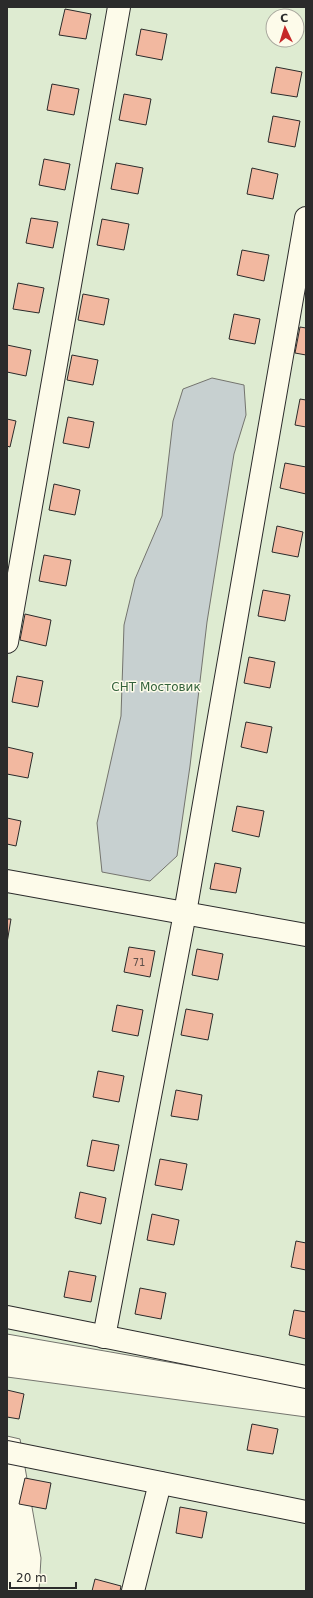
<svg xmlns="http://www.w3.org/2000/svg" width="313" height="1598" font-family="'DejaVu Sans',sans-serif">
  <rect width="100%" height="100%" fill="#fdfbea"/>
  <!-- green -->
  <g fill="#deebd1" stroke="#74746e" fill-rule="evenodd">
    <path d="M7,7h299v1379l-299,-52zM273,16h24v24h-24z"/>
    <path d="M7,1377l299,40v174h-267l2,-33 -21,-119 -13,-3z"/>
  </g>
  <!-- water -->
  <path fill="#c7d0d0" stroke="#74746e" d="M212,378l32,7 2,30 -12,39 -27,168 -17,144 -13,90 -27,25 -48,-9 -5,-49 24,-107 3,-91 11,-46 27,-63 11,-95 10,-32z"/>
  <!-- building -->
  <g fill="#f2b8a0" stroke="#2b2b2b">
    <path d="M65,9l26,5 -5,25 -27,-4z"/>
    <path d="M141,29l26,5 -5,26 -26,-5z"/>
    <path d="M276,67l26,5 -5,25 -26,-4z"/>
    <path d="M52,84l27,5 -5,26 -27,-5z"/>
    <path d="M124,94l27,5 -5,26 -27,-5z"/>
    <path d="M273,116l27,5 -5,26 -27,-5z"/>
    <path d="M44,159l26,5 -5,26 -26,-5z"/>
    <path d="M116,163l27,5 -5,26 -27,-5z"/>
    <path d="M252,168l26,6 -5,25 -26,-5z"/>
    <path d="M31,218l27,4 -5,26 -27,-5z"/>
    <path d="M102,219l27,5 -5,26 -27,-5z"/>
    <path d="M242,250l27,5 -5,26 -27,-6z"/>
    <path d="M18,283l26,5 -5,25 -26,-4z"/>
    <path d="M83,294l26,5 -5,26 -26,-5z"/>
    <path d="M234,314l26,5 -5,25 -26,-5z"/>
    <path d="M300,327l6,1v27l-11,-2z"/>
    <path d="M7,345l24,5 -5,26 -19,-4z"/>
    <path d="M72,355l26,5 -5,25 -26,-5z"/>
    <path d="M300,399l6,1v27l-11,-2z"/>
    <path d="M68,417l26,5 -5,26 -26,-5z"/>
    <path d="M7,419l9,2 -6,26 -3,-1z"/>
    <path d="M285,463l21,4v27l-26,-6z"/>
    <path d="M54,484l26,6 -5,25 -26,-5z"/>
    <path d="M277,526l26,6 -5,25 -26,-5z"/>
    <path d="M44,555l27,5 -5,26 -27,-5z"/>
    <path d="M263,590l27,5 -5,26 -27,-5z"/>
    <path d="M25,614l26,6 -5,26 -26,-6z"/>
    <path d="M249,657l26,5 -5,26 -26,-5z"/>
    <path d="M17,676l26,5 -5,26 -26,-5z"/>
    <path d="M246,722l26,5 -5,26 -26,-6z"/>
    <path d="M7,747l26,6 -5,25 -21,-4z"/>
    <path d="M237,806l27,5 -5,26 -27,-6z"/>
    <path d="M7,818l14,3 -5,25 -9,-2z"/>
    <path d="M215,863l26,5 -5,25 -26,-4z"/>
    <path d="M7,919h4l-4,24z"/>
    <path d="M129,947l26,4 -5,26 -26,-5z"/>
    <path d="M197,949l26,5 -5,26 -26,-5z"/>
    <path d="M117,1005l26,5 -5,26 -26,-5z"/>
    <path d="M186,1009l27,5 -5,26 -27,-5z"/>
    <path d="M98,1071l26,5 -5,26 -26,-5z"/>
    <path d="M176,1090l26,5 -4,25 -27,-4z"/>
    <path d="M92,1140l27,5 -5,26 -27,-5z"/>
    <path d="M160,1159l27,5 -5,26 -27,-5z"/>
    <path d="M80,1192l26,6 -5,26 -26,-6z"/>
    <path d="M152,1214l27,6 -5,25 -27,-5z"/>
    <path d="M296,1241l10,2v27l-15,-3z"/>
    <path d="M69,1271l27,5 -5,26 -27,-5z"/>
    <path d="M140,1288l26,5 -5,26 -26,-5z"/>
    <path d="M294,1310l12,2v27l-17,-4z"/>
    <path d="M7,1390l17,4 -5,25 -12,-2z"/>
    <path d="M252,1424l26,5 -5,25 -26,-4z"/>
    <path d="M25,1478l26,5 -5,26 -27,-5z"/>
    <path d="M180,1507l27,5 -5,26 -26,-5z"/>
    <path d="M95,1579l26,7 -1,5h-28z"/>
  </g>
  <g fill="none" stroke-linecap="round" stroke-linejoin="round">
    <defs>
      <g id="minor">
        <path d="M7,642l112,-635"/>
        <path d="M7,881l299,54"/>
        <path d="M7,1317l299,60"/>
        <path d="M104,1337l81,-424 121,-695"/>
        <path d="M7,1452l299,60"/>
        <path d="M133,1591l27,-108"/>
      </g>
    </defs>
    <!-- minor casing -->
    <use href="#minor" stroke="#2b2b2b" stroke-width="24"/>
    <!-- minor -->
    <use href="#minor" stroke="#fdfbea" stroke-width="22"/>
  </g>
  <g text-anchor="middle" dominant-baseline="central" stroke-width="3" stroke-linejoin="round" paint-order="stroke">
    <!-- number labels -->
    <g font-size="10" fill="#5d4e48">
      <text x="139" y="962">71</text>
    </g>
    <!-- park labels -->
    <g font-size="12" fill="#34623c" stroke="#fdfbea">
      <text x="156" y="687">СНТ Мостовик</text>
    </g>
  </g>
  <!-- border -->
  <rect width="313" height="1598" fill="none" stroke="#2b2b2b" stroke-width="16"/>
  <!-- north arrow -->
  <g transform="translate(285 28) rotate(356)"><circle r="19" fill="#fdfbea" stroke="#a9a89e"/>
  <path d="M0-3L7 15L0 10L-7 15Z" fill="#c62828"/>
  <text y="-6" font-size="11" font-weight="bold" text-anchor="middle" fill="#2b2b2b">С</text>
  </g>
  <!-- scale -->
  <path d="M10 1582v6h66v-6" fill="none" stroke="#2b2b2b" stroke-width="2"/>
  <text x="16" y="1582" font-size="12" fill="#2b2b2b" stroke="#fdfbea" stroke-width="3" paint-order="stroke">20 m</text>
</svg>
